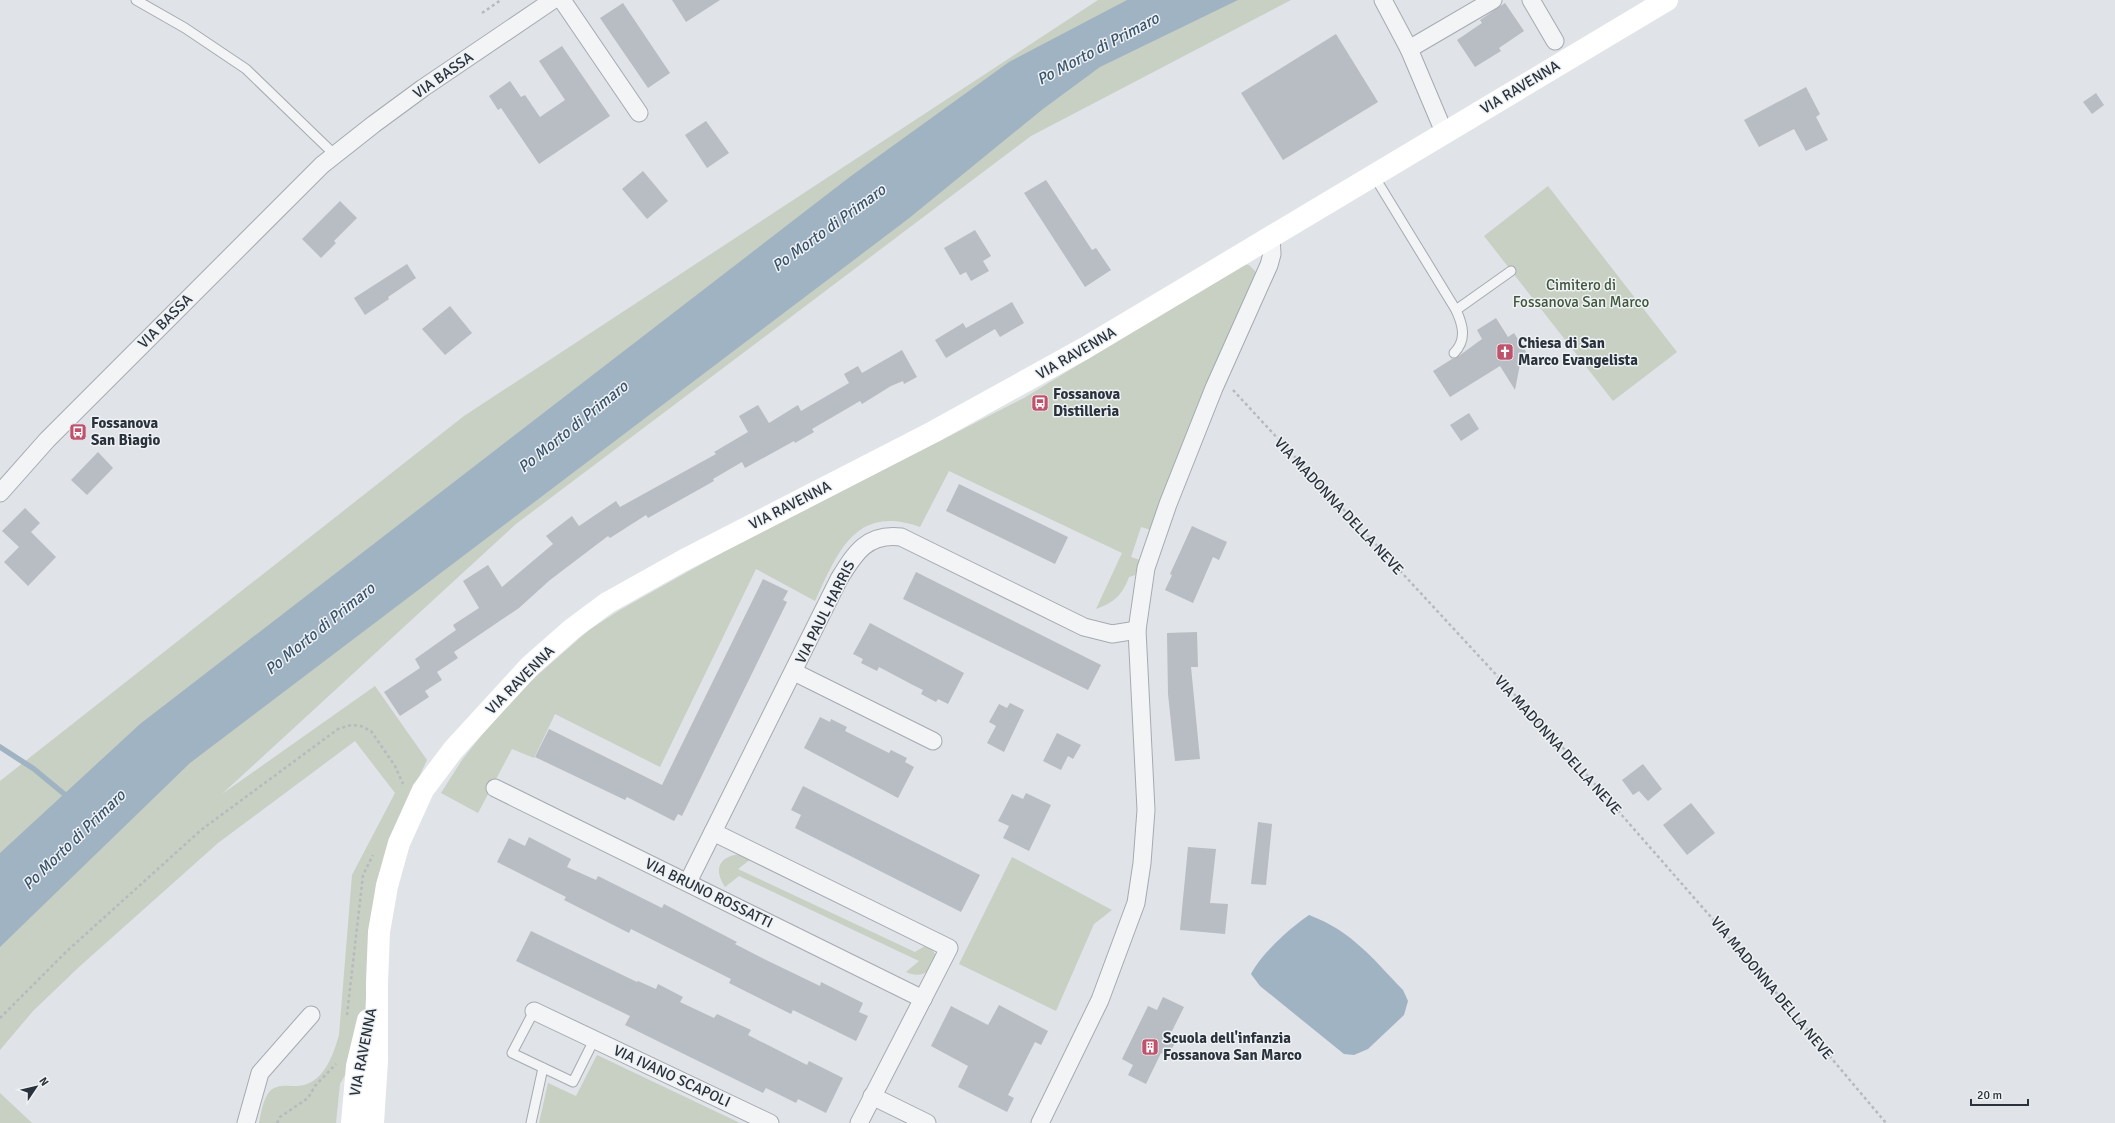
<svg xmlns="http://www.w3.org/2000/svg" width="2115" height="1123" font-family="Signika,sans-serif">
  <rect width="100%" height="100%" fill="#e0e3e7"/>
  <!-- green -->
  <g fill="#c7d0c2">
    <path d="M1098,0h193l-260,136 -515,388 -294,270 153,-108 52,74 -33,70 -18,53 -13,148 -13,35 -10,18 -4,39h-77c2,-10 4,-24 11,-32 7,-7 18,-5 27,-5 26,-1 36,-30 42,-51l13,-160 43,-82 -40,-52 -137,102 -139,124 -46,44 -33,39v-269l464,-365z"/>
    <path d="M1548,186l129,166 -64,49 -129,-165z"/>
    <path d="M1243,264l6,1 6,6 2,9 -106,250 -10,-3 -10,30 9,3 -5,15 -6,2c-6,17 -15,26 -33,32l26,-56 -173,-82 -29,56c-65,-23 -82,25 -105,74l-59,-32 -96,198 -105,-53 -21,44 -22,-9 -34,64 -37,-20 21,-33 30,-38 39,-41 58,-51 31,-20 103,-58 301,-154z"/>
    <path d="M741,854l10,5 -13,10 177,83 13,-8 7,10 1,8c-7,12 -18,16 -30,10l13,-11 -180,-85 -14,11c-12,-18 -6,-31 16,-33z"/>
    <path d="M1012,857l100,53 -18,14 -38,87 -97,-47z"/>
    <path d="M597,1055l143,68h-201l9,-40 28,13z"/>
    <path d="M0,1093l32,30h-32z"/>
  </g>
  <!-- water -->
  <g fill="#9fb3c3">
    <path d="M1127,0h111l-138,67 -57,42 -135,110 -718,544 -190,184v-94l140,-129 711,-548 158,-114z"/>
    <path d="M1309,915c43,16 64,44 94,75l5,11 -4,14 -36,34 -14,6 -10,-1 -84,-68 -9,-12c11,-21 39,-46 58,-59z"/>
  </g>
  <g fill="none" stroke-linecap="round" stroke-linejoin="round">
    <!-- stream -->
    <path stroke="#9fb3c3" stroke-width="5.5" d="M0,747l34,22 35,29"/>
  </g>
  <!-- building -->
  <g fill="#b8bdc3">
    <path d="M672,0h48l-34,22z"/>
    <path d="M623,3l47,70 -22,15 -48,-70z"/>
    <path d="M1505,3l19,28 -25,17 2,3 -26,16 -18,-27 25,-17 -2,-3z"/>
    <path d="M1336,34l42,68 -95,58 -42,-67z"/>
    <path d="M562,46l48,70 -71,48 -38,-56 -3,2 -9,-14 21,-15 11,16 4,-2 15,22 25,-17 -26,-39z"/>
    <path d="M1806,87l14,27 -4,3 12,23 -22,11 -12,-22 -35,18 -15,-27z"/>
    <path d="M2096,93l8,12 -12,9 -9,-12z"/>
    <path d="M706,121l23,32 -22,15 -22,-33z"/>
    <path d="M643,171l25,30 -21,18 -25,-30z"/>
    <path d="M1046,180l46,70 4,-2 15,22 -26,17 -61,-94z"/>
    <path d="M340,201l17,17 -23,23 2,2 -15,15 -19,-19z"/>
    <path d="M975,230l16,26 -8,5 6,10 -18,10 -5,-9 -6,3 -16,-27z"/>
    <path d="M407,264l9,14 -28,19 1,2 -24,16 -11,-17z"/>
    <path d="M1012,302l12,21 -24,14 -5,-8 -49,29 -11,-18 28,-17 3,5z"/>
    <path d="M450,306l22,27 -27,22 -23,-26z"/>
    <path d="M1496,318l12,19 6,-4 16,25 -10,6 -5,26 -15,-24 -50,31 -17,-26 19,-12 4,-1 26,-19 -5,-9z"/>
    <path d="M902,350l15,27 -13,7 -1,-3 -12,5 -29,18 -2,-3 -48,28 2,3 -19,11 -1,-2 -49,27 -3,-6 -29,17 1,2 -66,37 -2,-3 -36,23 -2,-2 -58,44 -31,28 -65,44 4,6 -21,14 5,8 -17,11 4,6 -29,19 -16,-24 36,-24 -5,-9 41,-29 -3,-5 26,-17 -16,-27 25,-16 14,22 51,-43 -7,-8 26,-20 7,10 37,-25 4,6 96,-53 -2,-2 34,-20 -9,-16 19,-11 11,18 29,-18 3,6 48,-28 -5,-9 14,-8 4,7z"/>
    <path d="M1469,413l10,16 -18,12 -11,-16z"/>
    <path d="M98,452l15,16 -26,27 -16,-15z"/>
    <path d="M959,484l109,53 -13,27 -109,-53z"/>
    <path d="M25,508l15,15 -9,9 25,25 -28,29 -24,-24 15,-15 -17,-16z"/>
    <path d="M1192,526l35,16 -8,18 -6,-3 -20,46 -28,-13 7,-15 -2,-1z"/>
    <path d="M916,572l185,93 -13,25 -185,-91z"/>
    <path d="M763,579l25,12 -5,9 4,2 -105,214 -4,-2 -4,7 -47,-24 -2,3 -90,-43 14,-28 113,56z"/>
    <path d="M870,623l94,50 -16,31 -10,-5 -2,3 -15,-8 2,-4 -10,-5 -34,-18 -2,4 -16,-8 2,-4 -10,-5z"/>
    <path d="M1197,632l1,35h-7l9,92 -25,2 -7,-67 -1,-61z"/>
    <path d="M1010,703l14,7 -20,42 -17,-9 9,-17 -7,-4 10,-18 8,4z"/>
    <path d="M820,717l10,5 1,-3 16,8 -2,4 44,22 2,-3 16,8 -2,4 9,5 -16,31 -94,-50z"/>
    <path d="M1057,733l24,12 -8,14 -5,-3 -7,14 -18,-9z"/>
    <path d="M1643,764l19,25 -14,12 -9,-10 -6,4 -11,-15z"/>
    <path d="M803,786l177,89 -19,37 -166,-84 6,-13 -10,-5z"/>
    <path d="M1026,793l25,12 -22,46 -26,-13 6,-12 -11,-5 14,-27 11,5z"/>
    <path d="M1691,803l24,30 -28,22 -24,-30z"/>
    <path d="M1258,822l14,2 -6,61 -15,-1z"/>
    <path d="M529,837l42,22 -4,8 29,13 2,-4 64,32 2,-4 73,38 -2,2 29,15 56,27 1,-4 42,21 -4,9 9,4 -12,25 -63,-31 -2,4 -62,-31 2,-4 -100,-50 -2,4 -65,-33 2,-3 -69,-35 12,-24 16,8z"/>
    <path d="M1188,847l28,2 -6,54 18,1 -3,30 -45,-4z"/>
    <path d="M531,931l106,51 1,-1 18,8 2,-5 25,13 -3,5 34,16 3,-4 34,16 -3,5 59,30 2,-4 34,17 -17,35 -28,-14 -2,4 -30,-15 -3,5 -138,-68 5,-9 -114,-55z"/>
    <path d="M1163,997l21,10 -15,30 7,4 -8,15 -7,-3 -15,31 -18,-9 5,-10 -11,-6 26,-53 9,4z"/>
    <path d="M999,1005l49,26 -7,14 -6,-3 -27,53 6,3 -7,14 -49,-25 10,-21 -37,-20 20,-40 37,19z"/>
  </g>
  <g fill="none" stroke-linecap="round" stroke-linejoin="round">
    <defs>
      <g id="lane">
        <path d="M136,0l49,28 61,41 89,86"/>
        <path d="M1374,176l82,134c7,15 11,30 -2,43"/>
        <path d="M1456,310l55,-39"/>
        <path d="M534,1011l-22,42 61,29 21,-42"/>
        <path d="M531,1123l12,-55"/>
      </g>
      <g id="street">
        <path d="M562,0l77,113"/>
        <path d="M1383,0l26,49 35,83"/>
        <path d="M1531,0l24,41"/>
        <path d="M1409,49l84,-49"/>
        <path d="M0,493l47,-53 275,-275 52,-41 49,-36 130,-88"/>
        <path d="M794,672l139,69"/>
        <path d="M495,788l428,211"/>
        <path d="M713,832l236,116 -90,175"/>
        <path d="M688,882l151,-303c16,-26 28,-46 62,-42l183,90 28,7 25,-4"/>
        <path d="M534,1011l236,112"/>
        <path d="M872,1096l55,27"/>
        <path d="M246,1123l14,-50 51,-58"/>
        <path d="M1040,1123l60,-123 36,-97 6,-40 4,-53 -9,-180 9,-62 22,-64 46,-116 55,-123 3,-11 -1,-18"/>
      </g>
    </defs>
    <!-- lane casing -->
    <use href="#lane" stroke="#a6aab0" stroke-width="11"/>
    <!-- street casing -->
    <use href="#street" stroke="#a6aab0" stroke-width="19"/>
    <!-- path -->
    <g stroke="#b6babe" stroke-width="2.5" stroke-dasharray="3 3" stroke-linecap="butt">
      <path d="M482,13l19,-13"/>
      <path d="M1233,390l317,343 202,231 134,159"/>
      <path d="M347,1015l16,-140 10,-20"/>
      <path d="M0,1018l67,-67 134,-121 137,-101 13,-4 10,1 10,5 24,35 8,18"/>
      <path d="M277,1123l3,-6 28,-19 7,-12 21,-22"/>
    </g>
    <!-- lane -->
    <use href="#lane" stroke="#f2f4f6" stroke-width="9"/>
    <!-- street -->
    <use href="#street" stroke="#f2f4f6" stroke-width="17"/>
    <!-- secondary -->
    <g stroke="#fff" stroke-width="22">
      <path d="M352,1123l5,-57 11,-46"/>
      <path d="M373,1123l4,-62v-79l2,-50 8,-46 12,-43 24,-53 30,-40 77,-84 42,-37 35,-26 77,-43 249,-128 152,-84 582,-348"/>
    </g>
  </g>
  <!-- icons -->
  <defs>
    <symbol id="church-square" viewBox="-11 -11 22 22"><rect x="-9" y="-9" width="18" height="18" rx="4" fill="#be536c" stroke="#eff2f5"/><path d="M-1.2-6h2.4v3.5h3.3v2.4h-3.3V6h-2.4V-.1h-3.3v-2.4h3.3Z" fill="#fff"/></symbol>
    <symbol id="bus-square" viewBox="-11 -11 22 22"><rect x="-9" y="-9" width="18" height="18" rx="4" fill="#be536c" stroke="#eff2f5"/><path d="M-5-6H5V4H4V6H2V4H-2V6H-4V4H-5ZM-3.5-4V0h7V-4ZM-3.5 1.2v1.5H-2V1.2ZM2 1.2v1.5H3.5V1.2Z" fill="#fff"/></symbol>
    <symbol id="building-square" viewBox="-11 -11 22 22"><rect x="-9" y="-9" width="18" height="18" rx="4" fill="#be536c" stroke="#eff2f5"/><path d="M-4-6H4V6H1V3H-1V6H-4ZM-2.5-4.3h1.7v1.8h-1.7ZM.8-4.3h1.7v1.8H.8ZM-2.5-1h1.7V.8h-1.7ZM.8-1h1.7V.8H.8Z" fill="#fff"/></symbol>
  </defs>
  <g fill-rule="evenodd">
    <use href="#church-square" x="1495" y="342" width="20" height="20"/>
    <use href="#bus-square" x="1030" y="393" width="20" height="20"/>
    <use href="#bus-square" x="68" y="422" width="20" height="20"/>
    <use href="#building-square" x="1140" y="1037" width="20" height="20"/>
  </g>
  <g text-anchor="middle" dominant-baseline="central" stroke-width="3" stroke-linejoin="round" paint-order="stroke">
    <!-- street labels -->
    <g font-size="15" fill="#2a323c" stroke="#eff2f5">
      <text transform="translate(443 75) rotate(-35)">VIA BASSA</text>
      <text transform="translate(1520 87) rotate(-31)">VIA RAVENNA</text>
      <text transform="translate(165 321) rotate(-45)">VIA BASSA</text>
      <text transform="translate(1076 353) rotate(-30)">VIA RAVENNA</text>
      <text transform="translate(790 505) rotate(-27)">VIA RAVENNA</text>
      <text transform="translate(1339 506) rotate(47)">VIA MADONNA DELLA NEVE</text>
      <text transform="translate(825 612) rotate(-63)">VIA PAUL HARRIS</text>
      <text transform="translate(520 680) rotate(-45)">VIA RAVENNA</text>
      <text transform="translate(1558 745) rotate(48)">VIA MADONNA DELLA NEVE</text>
      <text transform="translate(709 893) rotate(26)">VIA BRUNO ROSSATTI</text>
      <text transform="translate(1772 988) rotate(50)">VIA MADONNA DELLA NEVE</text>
      <text transform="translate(363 1052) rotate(-79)">VIA RAVENNA</text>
      <text transform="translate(672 1076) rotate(25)">VIA IVANO SCAPOLI</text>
    </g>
    <!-- park labels -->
    <g font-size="15" fill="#415639" stroke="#eff2f5">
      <text x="1581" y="285">Cimitero di<tspan x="1581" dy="17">Fossanova San Marco</tspan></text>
    </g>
    <!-- poi labels -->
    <g font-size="15" font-weight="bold" fill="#2a323c" stroke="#eff2f5" text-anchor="start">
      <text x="1518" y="343">Chiesa di San<tspan x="1518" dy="17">Marco Evangelista</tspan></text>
      <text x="1053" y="394">Fossanova<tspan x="1053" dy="17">Distilleria</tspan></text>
      <text x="91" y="423">Fossanova<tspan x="91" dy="17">San Biagio</tspan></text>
      <text x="1163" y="1038">Scuola dell'infanzia<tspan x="1163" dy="17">Fossanova San Marco</tspan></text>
    </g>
    <!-- water labels -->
    <g font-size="16" font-style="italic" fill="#39546b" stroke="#eff2f5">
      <text transform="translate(1098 49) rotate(-28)">Po Morto di Primaro</text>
      <text transform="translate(829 228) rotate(-36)">Po Morto di Primaro</text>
      <text transform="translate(573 427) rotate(-39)">Po Morto di Primaro</text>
      <text transform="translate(320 629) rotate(-39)">Po Morto di Primaro</text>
      <text transform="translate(74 840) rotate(-44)">Po Morto di Primaro</text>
    </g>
  </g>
  <!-- north arrow -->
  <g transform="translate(36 1087) rotate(55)" stroke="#eff2f5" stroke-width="3" paint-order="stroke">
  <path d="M0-3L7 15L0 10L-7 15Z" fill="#2a323c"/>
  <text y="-6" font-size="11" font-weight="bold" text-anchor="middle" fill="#2a323c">N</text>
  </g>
  <!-- scale -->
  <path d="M1971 1099v6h57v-6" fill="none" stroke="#2a323c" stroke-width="2"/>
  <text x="1977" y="1099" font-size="12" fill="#2a323c" stroke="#eff2f5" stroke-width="3" paint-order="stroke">20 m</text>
</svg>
